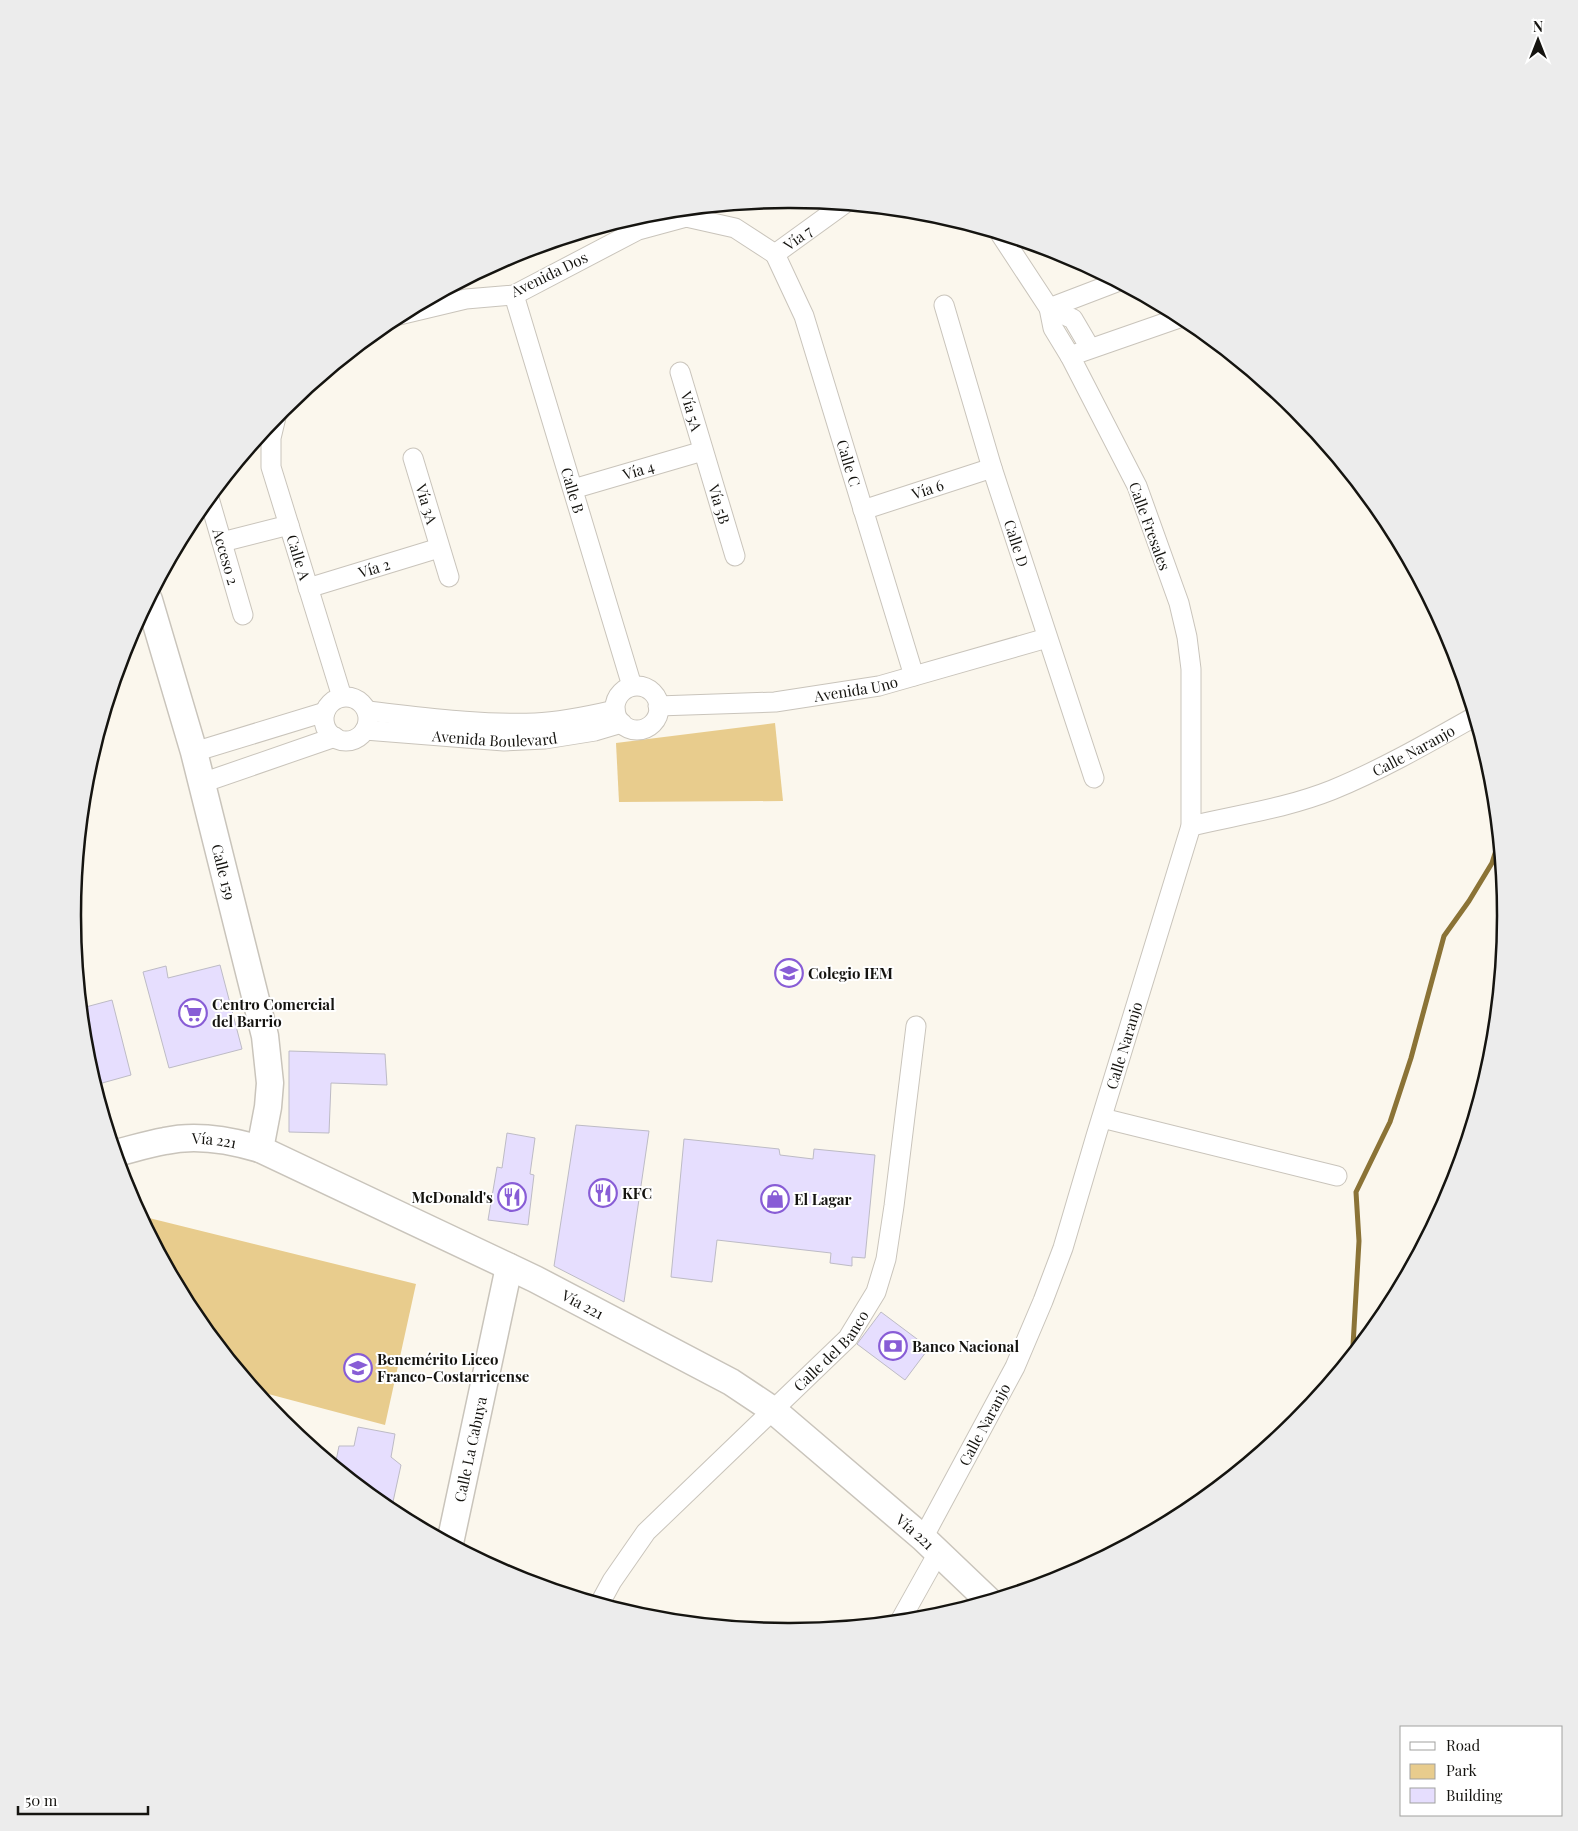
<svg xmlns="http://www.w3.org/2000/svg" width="1578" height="1831" font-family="'Playfair Display',serif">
  <rect width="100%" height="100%" fill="#fbf7ed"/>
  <!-- green -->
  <g fill="#e8cc8d">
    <path d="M775,723l8,78 -164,1 -3,-59z"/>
    <path d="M141,1216l275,68 -31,141 -128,-34 -64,-78z"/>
  </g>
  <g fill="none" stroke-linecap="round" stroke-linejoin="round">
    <!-- stream -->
    <path stroke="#8b7336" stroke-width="5" d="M1351,1355l2,-9 6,-105 -3,-49 34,-70 21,-64 33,-122 25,-35 23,-38 6,-19"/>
  </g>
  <!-- building -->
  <g fill="#e6defe" stroke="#bdbbc5">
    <path d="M220,965l22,84 -73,19 -26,-96 23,-6 2,12z"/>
    <path d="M112,1000l19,75 -36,10 -9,-30 -4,-47z"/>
    <path d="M289,1051l96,3 2,31 -56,-2 -2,50 -40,-1z"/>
    <path d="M576,1125l73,6 -25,171 -70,-36z"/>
    <path d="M507,1133l28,5 -5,36 4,1 -6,50 -40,-5 9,-53 5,1z"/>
    <path d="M684,1139l95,10 1,6 33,4 1,-10 61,6 -10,103 -13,-1v9l-22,-3 1,-10 -114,-13 -5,42 -41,-5z"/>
    <path d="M881,1312l48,36 -24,32 -48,-36z"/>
    <path d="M358,1427l37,7 -4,23 10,8 -10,46 -56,-45 4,-20h15z"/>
  </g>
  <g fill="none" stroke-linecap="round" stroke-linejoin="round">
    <defs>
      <g id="street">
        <path d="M1001,235l48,73 4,20 17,28"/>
        <path id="s1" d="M775,254l29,62 110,360"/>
        <path id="s2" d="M775,254l69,-50"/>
        <path id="s3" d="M514,295l118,391"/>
        <path id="s4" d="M944,305l48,163 102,310"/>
        <path d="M1049,308l68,-26"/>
        <path d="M1049,308l24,11 17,29"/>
        <path d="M399,315l67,-16 48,-4 124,-65 48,-13 49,11 40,26"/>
        <path id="s5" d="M680,372l55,184"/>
        <path id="s6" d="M276,417l-5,21v29l71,230"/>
        <path id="s7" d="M413,458l36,119"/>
        <path id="s8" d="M573,489l130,-38"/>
        <path id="s9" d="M209,498l34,117"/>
        <path id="s10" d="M863,510l129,-42"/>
        <path d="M222,542l67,-17"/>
        <path id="s11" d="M308,588l131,-40"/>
        <circle cx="637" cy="708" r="22"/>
        <circle cx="346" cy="719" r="22"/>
        <path id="s12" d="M658,706l117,-4 104,-16 168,-48"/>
        <path d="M367,711c56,6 112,14 168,12 27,-1 54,-7 80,-13"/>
        <path id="s13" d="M365,730l139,11 41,-2 50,-8 27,-8"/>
        <path d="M194,752l131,-40"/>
        <path d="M202,783l133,-46"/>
        <path id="s14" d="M1191,826c47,-11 96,-18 141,-36 49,-20 96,-47 142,-73"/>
        <path d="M1102,1118l235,58"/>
        <path id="s15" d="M923,1538l92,-171 28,-66 20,-53 33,-112 95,-310v-157l-4,-32 -8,-34 -42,-117 -67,-130 112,-39"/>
        <path id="s16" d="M600,1603l12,-22 34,-49 202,-194 28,-46 10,-33 8,-53 22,-180"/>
        <path d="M900,1621l38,-68"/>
      </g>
      <g id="secondary">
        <path id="s17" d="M149,600l45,152 71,284 5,47 -2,24 -8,42"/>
        <path id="s18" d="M116,1153c16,-4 32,-9 49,-12 31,-7 65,-1 95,8l275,130 196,103 42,28 150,128 65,62"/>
        <path id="s19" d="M450,1543l59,-276"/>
      </g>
    </defs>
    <!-- street casing -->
    <use href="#street" stroke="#c9c4bb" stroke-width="21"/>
    <!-- secondary casing -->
    <use href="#secondary" stroke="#c9c4bb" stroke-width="29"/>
    <!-- street -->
    <use href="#street" stroke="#fff" stroke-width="19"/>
    <!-- secondary -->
    <use href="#secondary" stroke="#fff" stroke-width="26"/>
  </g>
  <!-- icons -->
  <defs>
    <symbol id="school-ring" viewBox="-11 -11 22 22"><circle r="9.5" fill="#fff" stroke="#885dd6" stroke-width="1.5"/><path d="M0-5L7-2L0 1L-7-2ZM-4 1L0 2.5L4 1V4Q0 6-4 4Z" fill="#885dd6"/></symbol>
    <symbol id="supermarket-ring" viewBox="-11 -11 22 22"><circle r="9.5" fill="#fff" stroke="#885dd6" stroke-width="1.5"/><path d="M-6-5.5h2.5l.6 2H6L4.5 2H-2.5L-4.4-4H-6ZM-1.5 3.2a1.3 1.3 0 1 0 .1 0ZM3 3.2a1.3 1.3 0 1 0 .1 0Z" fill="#885dd6"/></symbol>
    <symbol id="restaurant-ring" viewBox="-11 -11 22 22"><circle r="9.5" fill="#fff" stroke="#885dd6" stroke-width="1.5"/><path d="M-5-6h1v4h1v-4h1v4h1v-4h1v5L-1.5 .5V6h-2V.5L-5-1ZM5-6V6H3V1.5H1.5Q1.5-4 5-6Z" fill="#885dd6"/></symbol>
    <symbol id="shop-ring" viewBox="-11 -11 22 22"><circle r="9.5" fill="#fff" stroke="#885dd6" stroke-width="1.5"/><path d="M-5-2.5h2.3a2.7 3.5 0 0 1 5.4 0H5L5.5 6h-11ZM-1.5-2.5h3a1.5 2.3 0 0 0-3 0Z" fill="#885dd6"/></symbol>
    <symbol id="bank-ring" viewBox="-11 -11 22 22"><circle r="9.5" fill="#fff" stroke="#885dd6" stroke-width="1.5"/><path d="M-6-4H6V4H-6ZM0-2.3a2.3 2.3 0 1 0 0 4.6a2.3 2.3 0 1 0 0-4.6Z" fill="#885dd6"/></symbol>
  </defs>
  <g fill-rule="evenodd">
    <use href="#school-ring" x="773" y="957" width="32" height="32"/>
    <use href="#supermarket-ring" x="177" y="997" width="32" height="32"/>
    <use href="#restaurant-ring" x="587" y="1177" width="32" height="32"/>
    <use href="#restaurant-ring" x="496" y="1181" width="32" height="32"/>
    <use href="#shop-ring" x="759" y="1183" width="32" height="32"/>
    <use href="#bank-ring" x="877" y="1330" width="32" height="32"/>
    <use href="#school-ring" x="342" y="1352" width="32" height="32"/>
  </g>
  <g text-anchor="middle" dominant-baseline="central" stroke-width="4" stroke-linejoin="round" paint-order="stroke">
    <!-- street labels -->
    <g font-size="15" fill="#151410" stroke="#fff">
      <text stroke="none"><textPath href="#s2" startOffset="28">Vía 7</textPath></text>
      <text transform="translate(549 274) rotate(-26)">Avenida Dos</text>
      <text stroke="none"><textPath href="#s5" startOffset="41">Vía 5A</textPath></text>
      <text stroke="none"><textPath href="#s1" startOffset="222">Calle C</textPath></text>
      <text stroke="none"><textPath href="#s8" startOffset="68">Vía 4</textPath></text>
      <text stroke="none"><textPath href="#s10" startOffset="68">Vía 6</textPath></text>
      <text stroke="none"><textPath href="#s3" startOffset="204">Calle B</textPath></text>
      <text stroke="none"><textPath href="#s7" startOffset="48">Vía 3A</textPath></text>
      <text stroke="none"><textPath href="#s5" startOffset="138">Vía 5B</textPath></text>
      <text transform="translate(1150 526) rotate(70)">Calle Fresales</text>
      <text stroke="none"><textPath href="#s4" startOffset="249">Calle D</textPath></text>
      <text stroke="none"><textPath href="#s9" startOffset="61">Acceso 2</textPath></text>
      <text stroke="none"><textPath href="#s6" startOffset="145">Calle A</textPath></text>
      <text stroke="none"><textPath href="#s11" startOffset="69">Vía 2</textPath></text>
      <text stroke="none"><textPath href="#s12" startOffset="199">Avenida Uno</textPath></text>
      <text stroke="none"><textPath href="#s13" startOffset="130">Avenida Boulevard</textPath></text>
      <text stroke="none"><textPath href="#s14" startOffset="236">Calle Naranjo</textPath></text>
      <text stroke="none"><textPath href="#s17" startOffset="282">Calle 159</textPath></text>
      <text stroke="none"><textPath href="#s15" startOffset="534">Calle Naranjo</textPath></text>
      <text stroke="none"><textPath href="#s18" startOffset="100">Vía 221</textPath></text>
      <text stroke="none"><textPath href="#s18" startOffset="505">Vía 221</textPath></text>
      <text stroke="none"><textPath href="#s16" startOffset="344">Calle del Banco</textPath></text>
      <text stroke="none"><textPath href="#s15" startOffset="129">Calle Naranjo</textPath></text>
      <text stroke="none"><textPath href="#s19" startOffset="96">Calle La Cabuya</textPath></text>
      <text stroke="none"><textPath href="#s18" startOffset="910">Vía 221</textPath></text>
    </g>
    <!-- poi labels -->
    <g font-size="15" font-weight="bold" fill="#151410" stroke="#fff" text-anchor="start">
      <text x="808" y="973">Colegio IEM</text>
      <text x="212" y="1004">Centro Comercial<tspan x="212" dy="17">del Barrio</tspan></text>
      <text x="622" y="1193">KFC</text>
      <text x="493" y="1197" text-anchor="end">McDonald's</text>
      <text x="794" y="1199">El Lagar</text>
      <text x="912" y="1346">Banco Nacional</text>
      <text x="377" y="1359">Benemérito Liceo<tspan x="377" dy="17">Franco-Costarricense</tspan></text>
    </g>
  </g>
  <!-- crop -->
  <path d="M0 0H1578V1831H0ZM788 208H790A707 707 0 0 1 1497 915V916A707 707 0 0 1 790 1623H788A707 707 0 0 1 81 916V915A707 707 0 0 1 788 208Z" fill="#ececec" fill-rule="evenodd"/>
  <path fill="none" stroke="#151410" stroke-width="2.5" d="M788 208H790A707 707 0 0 1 1497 915V916A707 707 0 0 1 790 1623H788A707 707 0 0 1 81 916V915A707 707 0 0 1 788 208Z"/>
  <!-- legend -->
  <rect x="1400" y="1726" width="162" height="90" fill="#ffffff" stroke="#a1a19f"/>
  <rect x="1410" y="1742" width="25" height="8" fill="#ffffff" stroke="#a1a19f"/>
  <text x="1446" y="1751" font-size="15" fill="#151410">Road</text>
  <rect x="1410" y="1764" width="25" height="15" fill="#e8cc8d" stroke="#a1a19f"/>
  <text x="1446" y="1776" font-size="15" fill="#151410">Park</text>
  <rect x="1410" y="1788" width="25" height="15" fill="#e6defe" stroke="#a1a19f"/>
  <text x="1446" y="1801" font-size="15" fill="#151410">Building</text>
  <!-- north arrow -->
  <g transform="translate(1538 40)" stroke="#ffffff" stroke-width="4" paint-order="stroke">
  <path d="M0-4L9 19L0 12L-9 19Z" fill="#151410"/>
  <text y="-8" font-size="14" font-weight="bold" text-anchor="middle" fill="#151410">N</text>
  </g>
  <!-- scale -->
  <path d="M18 1806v8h130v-8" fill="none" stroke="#151410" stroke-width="2.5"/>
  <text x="25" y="1806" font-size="15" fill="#151410" stroke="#ffffff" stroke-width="4" paint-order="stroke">50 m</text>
</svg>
